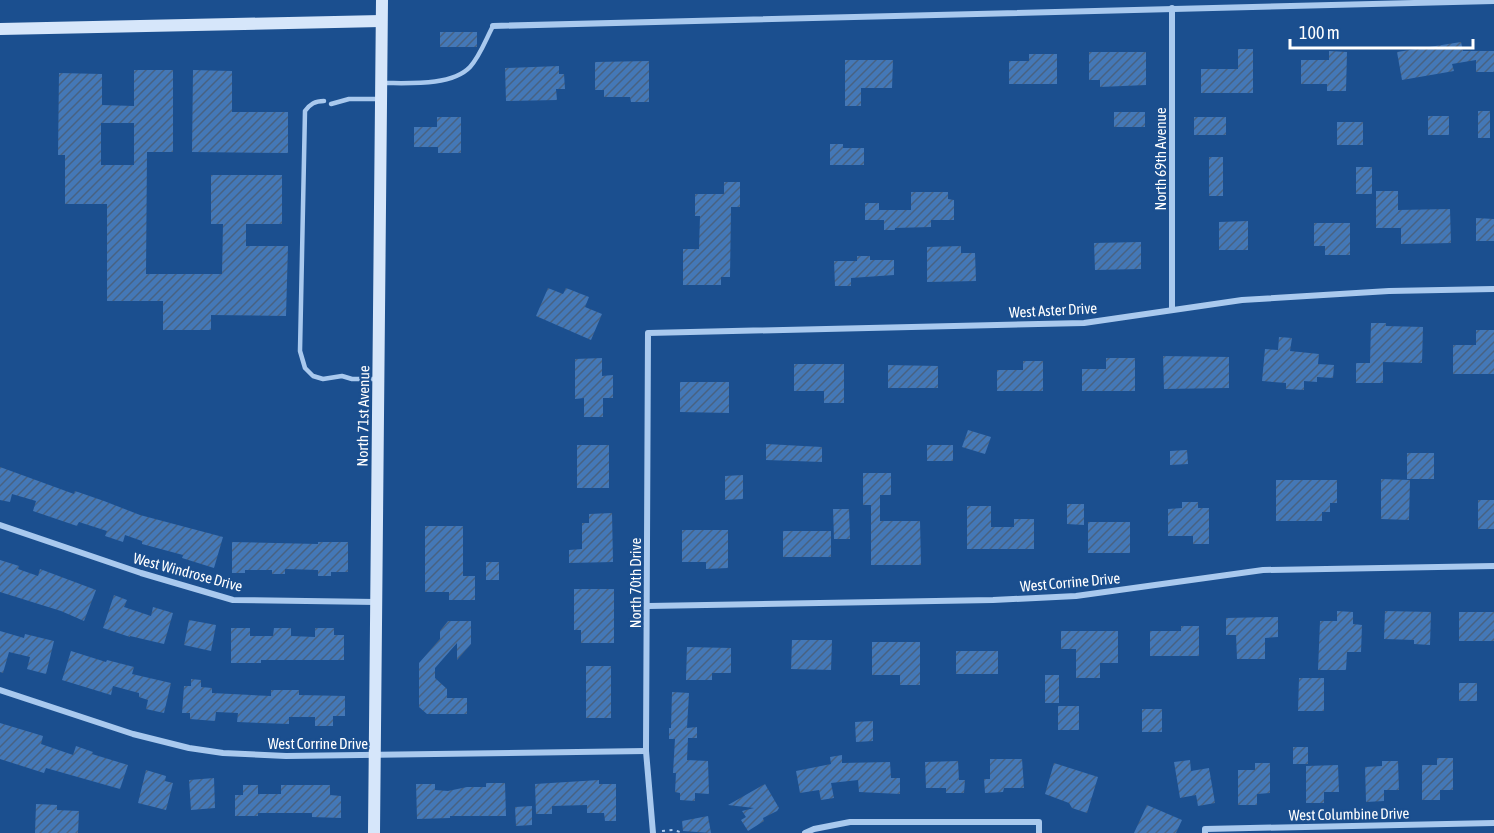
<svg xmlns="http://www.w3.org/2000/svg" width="1494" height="833" font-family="'Asap Condensed',sans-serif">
  <defs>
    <pattern id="building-hatch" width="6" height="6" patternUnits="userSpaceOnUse" patternTransform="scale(1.5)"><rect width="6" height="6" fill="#4478b7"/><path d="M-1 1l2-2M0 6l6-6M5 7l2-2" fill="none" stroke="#486282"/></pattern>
  </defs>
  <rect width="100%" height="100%" fill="#1b4f8f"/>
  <!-- building -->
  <g fill="url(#building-hatch)" fill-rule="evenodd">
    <rect x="440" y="32" width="37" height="15"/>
    <path d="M1461,42l2,9h31v21h-18v-12l-24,4 2,7 -52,9 -5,-28z"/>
    <path d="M1238,49h15v44h-52v-24h37z"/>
    <path d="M1329,51l18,1 -1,39h-19v-7h-26v-24h28z"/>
    <path d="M1089,52h57v33l-46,2v-7h-11z"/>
    <path d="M1029,54h28v30h-48v-23h20z"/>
    <path d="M845,60h48l-1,28h-31v18h-16z"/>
    <path d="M649,61v41h-18l-1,-5h-26v-7h-9v-28z"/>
    <path d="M559,66v8h5l1,15h-9l1,11 -51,1 -1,-33z"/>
    <path d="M134,70h39v82h-26l-1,122h76l1,-50h-12v-49h71v49h-36v22h42l-2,70 -75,-1v15h-48v-29h-56v-97h-42v-49h-7l1,-82 43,1v31l32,1zM101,123h33v42h-33z"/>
    <path d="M193,70l39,1v41h56v41l-96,-1z"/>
    <rect x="1478" y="111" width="12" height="27"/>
    <rect x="1114" y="112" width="31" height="15"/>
    <rect x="1428" y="116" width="21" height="19"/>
    <path d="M437,117h24v36h-23v-6h-24v-20h23z"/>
    <rect x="1194" y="117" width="32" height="18"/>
    <rect x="1337" y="122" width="26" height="23"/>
    <path d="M830,144h13v4h21v17h-34z"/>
    <rect x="1209" y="157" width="14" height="39"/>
    <rect x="1356" y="167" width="16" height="27"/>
    <path d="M724,182h16v25h-9l-1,70h-9v8h-38v-36h16l1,-33h-5v-22h29z"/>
    <path d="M1376,191h22v19l52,-1 1,34 -50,1v-16h-25z"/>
    <path d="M911,192h37v7l6,1v20h-23v7l-36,1v2h-11v-10h-19v-17h14v7h32z"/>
    <path d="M1476,218l18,1v22h-18z"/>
    <path d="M1248,221v29h-29v-28z"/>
    <path d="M1314,223h36v32h-25v-9h-11z"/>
    <path d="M1141,242v27l-46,1 -1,-27z"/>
    <path d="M961,246v7h14l1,28 -49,1v-35z"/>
    <path d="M857,256h13v4h24v15l-43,3v8h-16l-1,-25h23z"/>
    <path d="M548,288l15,6 3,-6 23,9 -4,10 17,7 -11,26 -55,-24z"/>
    <path d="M1371,323h15v3l37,1 -1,36 -39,-1v21h-27v-20h14z"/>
    <path d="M1476,330h18v44h-41v-29h23z"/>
    <path d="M1279,337l13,1 -2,13 29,3 -1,10 16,1 -1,13 -16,-1v5l-13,-1v9l-18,-1v-6l-24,-2 3,-32 13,1z"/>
    <path d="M1163,356l66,1v31l-65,1z"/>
    <path d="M602,358v18l11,-1v23h-10v19h-19v-19l-9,1v-40z"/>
    <path d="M1106,358h29v33h-53v-22h24z"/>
    <path d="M1023,361h20v30h-46v-21h26z"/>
    <path d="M794,364h50v39h-20v-12h-30z"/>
    <path d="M888,365l50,1v22h-50z"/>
    <path d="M680,382h49v31l-49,-1z"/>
    <path d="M968,430l23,7 -6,17 -23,-7z"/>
    <path d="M766,444l56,3v15l-56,-2z"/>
    <rect x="577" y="445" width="32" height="43"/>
    <rect x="927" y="445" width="26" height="16"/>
    <path d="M1187,450l1,14 -18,1v-14z"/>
    <rect x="1407" y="453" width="27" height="26"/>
    <path d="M0,467l74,27 1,-3 29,10 36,14 83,22 -9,31 -32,-10 1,-3 -41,-11v-3l-17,-6 -2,7 -18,-6 2,-5 -28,-9 -2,4 -44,-15 3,-10 -24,-7 -2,8 -10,-2z"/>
    <path d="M863,473h28v22h-11v26h40l1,44h-50v-60h-8z"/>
    <path d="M743,475v24l-18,1v-24z"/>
    <path d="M1381,479l29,1 -1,40 -28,-1z"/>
    <path d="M1276,480h61v23h-7v9h-8v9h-46z"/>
    <rect x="1478" y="500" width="16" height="29"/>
    <path d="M1182,502h16v6h11v36h-16v-8h-25v-27l14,-1z"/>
    <path d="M1067,504h17v21l-17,-1z"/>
    <path d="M967,506h24v21h23v-8h20v30h-67z"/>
    <path d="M833,509h16l1,30h-16z"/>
    <path d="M612,513l1,49 -44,1v-13l13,-1v-26h7v-9z"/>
    <rect x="1088" y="522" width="42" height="31"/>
    <path d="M425,526h38v50h12v24h-26v-8h-24z"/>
    <path d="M682,530h46v38l-22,1v-7h-24z"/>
    <rect x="783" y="531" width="48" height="26"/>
    <path d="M232,542l86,2v-2h30v30h-17v4h-13v-6l-33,-1v5h-13v-4h-27v3h-13z"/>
    <path d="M0,560l19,6 -1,3 20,7 2,-7 56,21 -12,31 -23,-10 -61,-19z"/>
    <rect x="486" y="562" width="13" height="18"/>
    <path d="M574,589h40v54h-33v-13h-7z"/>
    <path d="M114,595l13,5 -3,7 27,9 2,-9 20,6 -9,31 -34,-8v1l-27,-9z"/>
    <path d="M1337,611l16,1v12l9,1 -1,27h-14l-1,18h-28l2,-49h17z"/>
    <path d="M1385,611l46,1 -1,33 -16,-1v-4l-30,-1z"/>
    <rect x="1459" y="612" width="35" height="29"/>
    <path d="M1278,617v20l-13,1v21h-28l-1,-24h-10v-17z"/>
    <path d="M189,620l27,5 -5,26 -27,-6z"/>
    <path d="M448,621h23v23l-14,16v-17l-22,25v10l12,11v9h20v16h-40l-8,-7v-44l21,-24v-8z"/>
    <path d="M1181,626h18v30h-49v-25h31z"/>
    <path d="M231,628h19v8h23l1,-8h17v8l24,1v-9h19v7h10v25h-83v3h-30z"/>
    <path d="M0,631l24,7 1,-4 29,7 -8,33 -19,-5 3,-12 -21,-5 -6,21 -3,-1z"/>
    <path d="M1061,631h57v32h-18v15h-24v-29h-15z"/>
    <path d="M792,640h40l-1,30 -40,-1z"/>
    <path d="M872,642h48v43h-20v-10h-28z"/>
    <path d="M687,647l44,1v25h-19v7h-26z"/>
    <path d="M71,651l35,11 1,-2 27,7 -2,7 39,9 -7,30 -18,-4 2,-9 -9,-3v-4l-26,-7 -2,9 -49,-15z"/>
    <rect x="956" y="651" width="42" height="23"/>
    <rect x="586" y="666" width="25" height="52"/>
    <rect x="1045" y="675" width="14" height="28"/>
    <path d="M1299,678h25v33h-26z"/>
    <path d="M191,679l10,1v7l11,1v5l59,3v-6h28v5l46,1v20h-12v10h-18v-9h-26v7l-52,-2 1,-9 -22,-1 -1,9 -25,-2v-6h-8l2,-27h7z"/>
    <rect x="1459" y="683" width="18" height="18"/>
    <path d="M672,692l17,1 -2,35 10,-1v11h-9l-1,22 21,1 1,33 -14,-1v8l-15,-1v-7l-5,-1 1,-19h-3l2,-34h-6v-11h2z"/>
    <rect x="1058" y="706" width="21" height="24"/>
    <rect x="1142" y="709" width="20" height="23"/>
    <path d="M873,721v20l-17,1 -1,-20z"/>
    <path d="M0,723l43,13 -2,8 32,11 3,-9 17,6 -1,2 36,11 -8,24 -74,-21 -2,5 -44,-14z"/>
    <rect x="1293" y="747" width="15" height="17"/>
    <path d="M842,755v8l48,-1 1,16h9v16l-41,-2 -1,-12 -27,3 3,15 -13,2 -2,-10 -19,3 -4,-22 35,-7 -1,-7z"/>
    <path d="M1437,758h16v32h-13v10h-18v-35h15z"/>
    <path d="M990,759h32l2,29h-20l-1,4 -18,1 -1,-14h6z"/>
    <path d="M1190,760l1,11 18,-3 6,35 -17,3 -2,-11 -16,3 -6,-36z"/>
    <path d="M958,761l1,19h6l-1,13h-18v-5h-20l-1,-26z"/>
    <path d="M1382,761h16l1,29h-15v11l-18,1 -1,-35 17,-1z"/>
    <path d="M1054,763l44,14 -11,36 -15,-5 -3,-5 -24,-9z"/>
    <path d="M1255,763h15v30l-13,1v11h-19v-35h17z"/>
    <path d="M1338,765l1,27h-15v11h-18v-37z"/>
    <path d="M146,770l20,6 -1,5 8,2 -7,27 -28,-7z"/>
    <path d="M214,778l1,30 -24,2 -2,-30z"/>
    <path d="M599,780v4h17v37h-11l-1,-8h-17v-8l-35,1v8h-16l-1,-30z"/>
    <path d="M486,783h19l1,33h-56v2l-33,1 -1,-35h19v6l13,1 19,-4h19z"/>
    <path d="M765,784l14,24 -2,3 -14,7 1,3 -16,10 -7,-11 5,-3 -4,-6 12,-3 -26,-3z"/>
    <path d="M243,785h15v9h23v-9h49v10l11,1v22l-29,-1v-4h-54v3h-23v-21h8z"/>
    <path d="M36,804l21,1v5l22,1 -1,22h-43z"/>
    <path d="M1147,805l35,15 -6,13h-42z"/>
    <path d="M532,806v19l-16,1 -1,-19z"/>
    <path d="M708,816l3,17 -28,-2 -1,-10z"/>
  </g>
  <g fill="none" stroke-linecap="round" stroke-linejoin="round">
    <!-- path -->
    <path stroke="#a9c9ee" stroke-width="2" stroke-dasharray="3 4.5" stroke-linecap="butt" d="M662,831l11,-1 7,2"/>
    <!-- lane -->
    <g stroke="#a9c9ee" stroke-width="4.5">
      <path d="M384,83c25,0 68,3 86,-16 10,-11 16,-28 23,-41"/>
      <path d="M324,101c-9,0 -14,3 -19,10l-5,240 5,17 8,8 10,3 19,-3 10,3h26"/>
      <path d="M331,104l18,-5h30"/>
    </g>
    <!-- street -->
    <g stroke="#a9c9ee" stroke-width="6">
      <path d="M1172,8v301"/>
      <path d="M493,26l1001,-25"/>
      <path d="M0,525l141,48 92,27 143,2"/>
      <path d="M648,606l345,-6 83,-4 187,-26 231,-4"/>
      <path d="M0,690l133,44 56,14 34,5 63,3 360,-5"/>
      <path d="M653,833l-7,-82 2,-418 436,-10 158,-23 147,-9 105,-2"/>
      <path d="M805,833l9,-4 36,-7h189v11"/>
      <path d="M1205,833v-4l289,-6"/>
    </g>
    <!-- secondary -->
    <g stroke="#d6e6fa" stroke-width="12">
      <path d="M0,29l381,-8"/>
      <path d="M374,833l8,-833"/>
    </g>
  </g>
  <g text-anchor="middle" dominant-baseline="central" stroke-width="4.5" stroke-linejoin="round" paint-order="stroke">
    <!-- street labels -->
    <g font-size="15" fill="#fff" stroke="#1b4f8f">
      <text transform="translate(1160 159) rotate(-90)">North 69th Avenue</text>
      <text transform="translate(1053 310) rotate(-3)">West Aster Drive</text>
      <text transform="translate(363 416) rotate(-89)">North 71st Avenue</text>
      <text transform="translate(188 572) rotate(15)">West Windrose Drive</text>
      <text transform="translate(1070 582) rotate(-5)">West Corrine Drive</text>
      <text transform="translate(635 583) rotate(-90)">North 70th Drive</text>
      <text x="318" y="743">West Corrine Drive</text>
      <text transform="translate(1349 814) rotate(-1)">West Columbine Drive</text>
    </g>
  </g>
  <!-- scale -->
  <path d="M1290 39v9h183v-9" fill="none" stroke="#ffffff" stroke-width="3"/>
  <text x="1299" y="39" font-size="18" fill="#ffffff" stroke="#1b4f8f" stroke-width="4.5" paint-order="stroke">100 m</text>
</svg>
